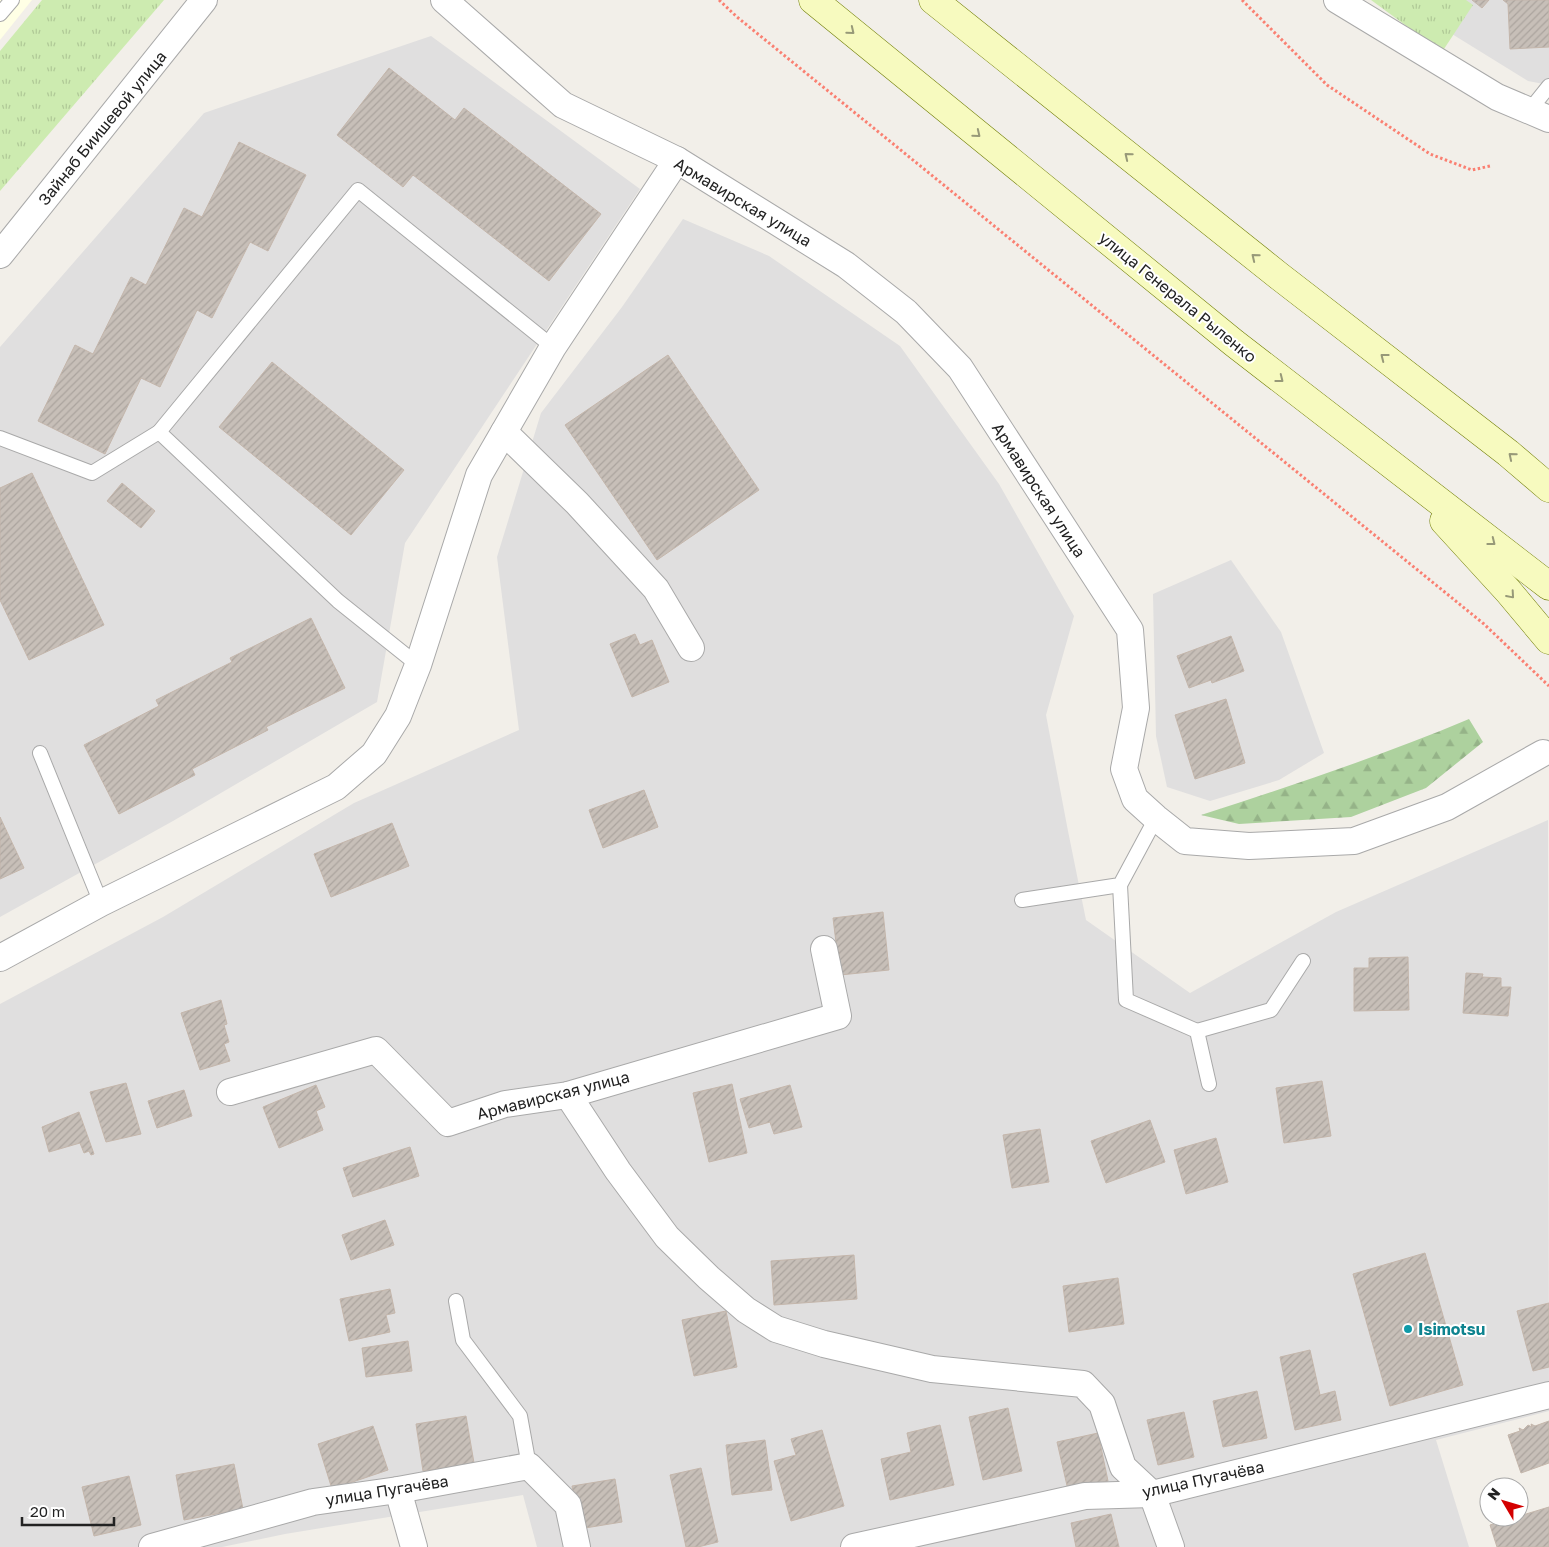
<svg xmlns="http://www.w3.org/2000/svg" width="1549" height="1547" font-family="'Golos Text',sans-serif">
  <defs>
    <pattern id="grass-tufts" width="24" height="20" patternUnits="userSpaceOnUse" patternTransform="scale(1.25)"><rect width="24" height="20" fill="#cdebb0"/><path d="M3 7l-1-3M5 7V3M7 7l1-3M15 17l-1-3M17 17v-4M19 17l1-3" fill="none" stroke="#b0c997"/></pattern>
    <pattern id="forest-firs" width="22" height="20" patternUnits="userSpaceOnUse" patternTransform="scale(1.25)"><rect width="22" height="20" fill="#add19e"/><path d="M5 1l3.5 6h-7zM16 11l3.5 6h-7z" fill="#95b388"/></pattern>
    <pattern id="building-hatch" width="6" height="6" patternUnits="userSpaceOnUse" patternTransform="scale(1.25)"><rect width="6" height="6" fill="#c7bfb8"/><path d="M-1 1l2-2M0 6l6-6M5 7l2-2" fill="none" stroke="#aba49e"/></pattern>
  </defs>
  <rect width="100%" height="100%" fill="#f2efe9"/>
  <!-- residential -->
  <g fill="#e0dfdf">
    <path d="M1397,0h152v85l-21,-4z"/>
    <path d="M431,36l209,153 -235,354 -28,159 -204,119 -173,96v-570l204,-234z"/>
    <path d="M683,219l86,37 131,90 99,138 75,132 -28,99 22,116 18,89 104,73 146,-81 212,-92 1,591 -113,29 33,107h-932l-14,-52 -238,39 -63,13h-222v-543l163,-87 191,-114 165,-73 -22,-173 44,-144 81,-106z"/>
    <path d="M1231,560l50,72 43,121 -45,27 -69,21 -43,-14 -11,-51 -3,-142z"/>
  </g>
  <!-- education -->
  <path fill="#ffffe5" d="M0,0h32l-32,40z"/>
  <!-- grass -->
  <g fill="url(#grass-tufts)">
    <path d="M42,0h122l-164,191v-140z"/>
    <path d="M1371,0h95l7,5 -31,47z"/>
  </g>
  <!-- forest -->
  <path fill="url(#forest-firs)" d="M1469,719l14,23 -57,46 -75,29 -112,7 -38,-9c90,-29 180,-59 268,-96z"/>
  <!-- building -->
  <g fill="url(#building-hatch)" stroke="#c4b6ab">
    <path d="M1472,0h17l-7,8z"/>
    <path d="M1503,0h46v47l-39,2 -2,-45z"/>
    <path d="M389,68l66,52 9,-12 137,106 -52,67 -136,-106 -10,12 -66,-52z"/>
    <path d="M239,142l67,33 -38,76 -18,-9 -38,76 -15,-8 -37,77 -19,-9 -36,76 -67,-33 37,-76 18,9 38,-77 15,8 38,-77 18,9z"/>
    <path d="M668,355l91,135 -102,70 -92,-135z"/>
    <path d="M272,362l132,108 -53,65 -132,-108z"/>
    <path d="M32,473l72,152 -75,35 -29,-60v-112z"/>
    <path d="M122,483l33,28 -14,17 -34,-27z"/>
    <path d="M311,618l34,70 -79,39 2,3 -76,39 3,6 -76,39 -35,-69 75,-39 -3,-6 76,-38 -2,-4z"/>
    <path d="M635,634l5,11 12,-5 17,42 -37,15 -22,-53z"/>
    <path d="M1231,636l13,35 -32,12 -1,-3 -22,8 -12,-32z"/>
    <path d="M1226,699l19,64 -50,16 -20,-64z"/>
    <path d="M644,790l14,37 -55,21 -14,-38z"/>
    <path d="M0,817l24,51 -24,11z"/>
    <path d="M392,823l17,43 -78,31 -17,-43z"/>
    <path d="M883,912l6,58 -49,5 -7,-57z"/>
    <path d="M1408,957l1,53 -55,1v-43h15v-10z"/>
    <path d="M1466,973l17,1 -1,3 19,1v9h10l-3,29 -45,-3z"/>
    <path d="M221,1000l6,24 -3,1 5,17 -5,2 6,17 -30,9 -19,-57z"/>
    <path d="M1322,1081l9,55 -47,7 -8,-55z"/>
    <path d="M126,1083l15,51 -35,8 -16,-50z"/>
    <path d="M732,1084l15,69 -38,9 -16,-69z"/>
    <path d="M316,1085l9,22 -9,4 7,19 -44,18 -16,-41z"/>
    <path d="M790,1085l12,42 -28,7 -4,-12 -21,6 -9,-29z"/>
    <path d="M184,1090l8,26 -35,12 -9,-27z"/>
    <path d="M79,1112l15,42 -3,1 -2,-4 -5,2 -4,-10 -31,9 -7,-25z"/>
    <path d="M1150,1120l15,42 -59,21 -15,-42z"/>
    <path d="M1040,1129l9,53 -37,6 -9,-53z"/>
    <path d="M1216,1138l12,44 -42,12 -12,-44z"/>
    <path d="M410,1147l9,29 -66,21 -10,-29z"/>
    <path d="M385,1220l9,25 -43,15 -9,-25z"/>
    <path d="M1425,1253l38,132 -73,21 -37,-132z"/>
    <path d="M854,1255l3,44 -83,6 -3,-44z"/>
    <path d="M1118,1278l6,46 -55,8 -6,-46z"/>
    <path d="M390,1289l5,24 -9,2 4,17 -41,9 -9,-42z"/>
    <path d="M1549,1303v64l-16,4 -16,-60z"/>
    <path d="M726,1311l11,56 -43,9 -12,-56z"/>
    <path d="M408,1341l4,30 -46,6 -4,-29z"/>
    <path d="M1310,1350l10,45 15,-4 6,29 -46,10 -15,-73z"/>
    <path d="M1257,1391l10,47 -44,9 -10,-46z"/>
    <path d="M1008,1408l14,63 -39,9 -14,-63z"/>
    <path d="M1184,1412l10,45 -36,8 -11,-45z"/>
    <path d="M466,1416l8,47 -51,8 -7,-47z"/>
    <path d="M1549,1421v42l-28,10 -13,-38 12,-4 -1,-3 4,2 5,-5 4,2 -1,-3 4,2z"/>
    <path d="M940,1425l14,60 -64,15 -9,-41 30,-7 -4,-19z"/>
    <path d="M373,1426l15,44 -56,19 -14,-45z"/>
    <path d="M822,1430l22,76 -53,15 -17,-60 22,-6 -5,-16z"/>
    <path d="M1098,1433l10,48 -40,9 -11,-48z"/>
    <path d="M765,1440l7,50 -40,5 -6,-50z"/>
    <path d="M234,1464l9,45 -59,11 -8,-45z"/>
    <path d="M701,1468l17,74 -20,5h-12l-16,-72z"/>
    <path d="M129,1476l12,49 -47,11 -12,-49z"/>
    <path d="M615,1479l7,43 -43,7 -7,-43z"/>
    <path d="M1549,1507v40h-52l-7,-22z"/>
    <path d="M1111,1514l8,33h-43l-5,-24z"/>
  </g>
  <g fill="none" stroke-linecap="round" stroke-linejoin="round">
    <defs>
      <g id="service">
        <path d="M0,14l12,-14"/>
        <path d="M1529,111l20,-25"/>
        <path d="M159,432l199,-242 195,157"/>
        <path d="M0,438l92,35 67,-41 179,169 80,64"/>
        <path d="M40,753l61,150"/>
        <path d="M1120,885l6,115 71,31 12,53"/>
        <path d="M1022,900l98,-15 36,-67"/>
        <path d="M1197,1031l74,-21 32,-49"/>
        <path d="M456,1301l7,39 57,76 9,50"/>
      </g>
      <g id="minor">
        <path d="M444,0l119,105 114,55 169,105 60,47 54,56 170,262 6,78 -12,61 11,30 21,19 29,23 64,5 105,-5 93,-34 96,-54"/>
        <path d="M1337,0l160,97 52,22"/>
        <path d="M0,255l204,-255"/>
        <path d="M504,432l73,71 79,86 35,59"/>
        <path d="M0,958l101,-55 235,-116 38,-33 24,-38 20,-51 61,-190 74,-128 124,-187"/>
        <path d="M230,1092l146,-42 72,73 57,-19 63,-9 270,-79 -14,-67"/>
        <path d="M568,1095l50,76 49,66 42,41 37,32 30,19 48,15 108,25 151,15 19,20 21,63 29,27 19,53"/>
        <path d="M398,1490l16,57"/>
        <path d="M152,1547l161,-45 85,-12 131,-24 39,39 9,42"/>
        <path d="M854,1547l231,-51 67,-2 397,-99"/>
      </g>
      <g id="secondary">
        <path d="M813,0l421,343 315,243"/>
        <path d="M933,0l346,276 229,177 41,35"/>
        <path d="M1444,521l64,70 41,49"/>
      </g>
    </defs>
    <!-- service casing -->
    <use href="#service" stroke="#a9a9a9" stroke-width="16"/>
    <!-- minor casing -->
    <use href="#minor" stroke="#a9a9a9" stroke-width="28"/>
    <!-- secondary casing -->
    <use href="#secondary" stroke="#707d05" stroke-width="29"/>
    <!-- path -->
    <g stroke="#fa8072" stroke-width="3" stroke-dasharray="2.5 2.5" stroke-linecap="butt">
      <path d="M719,0l18,17 747,607 65,62"/>
      <path d="M1242,0l85,85 103,69 42,16 18,-4"/>
    </g>
    <!-- service -->
    <use href="#service" stroke="#fff" stroke-width="14"/>
    <!-- minor -->
    <use href="#minor" stroke="#fff" stroke-width="26"/>
    <!-- secondary -->
    <use href="#secondary" stroke="#f7fabf" stroke-width="28"/>
  </g>
  <!-- one-way arrows -->
  <defs><path id="oneway-chevron" d="M-2-3.5L2.5 0L-2 3.5" fill="none" stroke-width="1.6" stroke-linecap="round" stroke-linejoin="round" transform="scale(1.25)"/></defs>
  <g stroke="#979978">
    <use href="#oneway-chevron" transform="translate(851 31) rotate(39)"/>
    <use href="#oneway-chevron" transform="translate(977 134) rotate(39)"/>
    <use href="#oneway-chevron" transform="translate(1128 156) rotate(-141)"/>
    <use href="#oneway-chevron" transform="translate(1255 257) rotate(-141)"/>
    <use href="#oneway-chevron" transform="translate(1384 357) rotate(-142)"/>
    <use href="#oneway-chevron" transform="translate(1280 379) rotate(38)"/>
    <use href="#oneway-chevron" transform="translate(1512 456) rotate(-140)"/>
    <use href="#oneway-chevron" transform="translate(1492 542) rotate(38)"/>
    <use href="#oneway-chevron" transform="translate(1511 595) rotate(49)"/>
  </g>
  <!-- markers -->
  <circle fill="#0f9aa8" stroke="#fff" stroke-width="2" cx="1408" cy="1329" r="5"/>
  <g text-anchor="middle" dominant-baseline="central" stroke-width="4" stroke-linejoin="round" paint-order="stroke">
    <!-- street labels -->
    <g font-size="16" fill="#222" stroke="#fff">
      <text transform="translate(102 128) rotate(-51)">Зайнаб Биишевой улица</text>
      <text transform="translate(743 202) rotate(31)">Армавирская улица</text>
      <text transform="translate(1178 297) rotate(39)">улица Генерала Рыленко</text>
      <text transform="translate(1039 490) rotate(57)">Армавирская улица</text>
      <text transform="translate(553 1095) rotate(-14)">Армавирская улица</text>
      <text transform="translate(1203 1479) rotate(-12)">улица Пугачёва</text>
      <text transform="translate(387 1490) rotate(-9)">улица Пугачёва</text>
    </g>
    <!-- culture labels -->
    <g font-size="16" font-weight="bold" fill="#0d838f" stroke="#fff" text-anchor="start">
      <text x="1418" y="1329">Isimotsu</text>
    </g>
  </g>
  <!-- north arrow -->
  <g transform="translate(1504 1502) rotate(308)"><circle r="24" fill="#ffffff" stroke="#a7a7a7"/>
  <path d="M0-4L9 19L0 12L-9 19Z" fill="#d40000"/>
  <text y="-8" font-size="14" font-weight="bold" text-anchor="middle" fill="#222222">N</text>
  </g>
  <!-- scale -->
  <path d="M22 1517v8h92v-8" fill="none" stroke="#222222" stroke-width="2.5"/>
  <text x="30" y="1517" font-size="15" fill="#222222" stroke="#ffffff" stroke-width="4" paint-order="stroke">20 m</text>
</svg>
